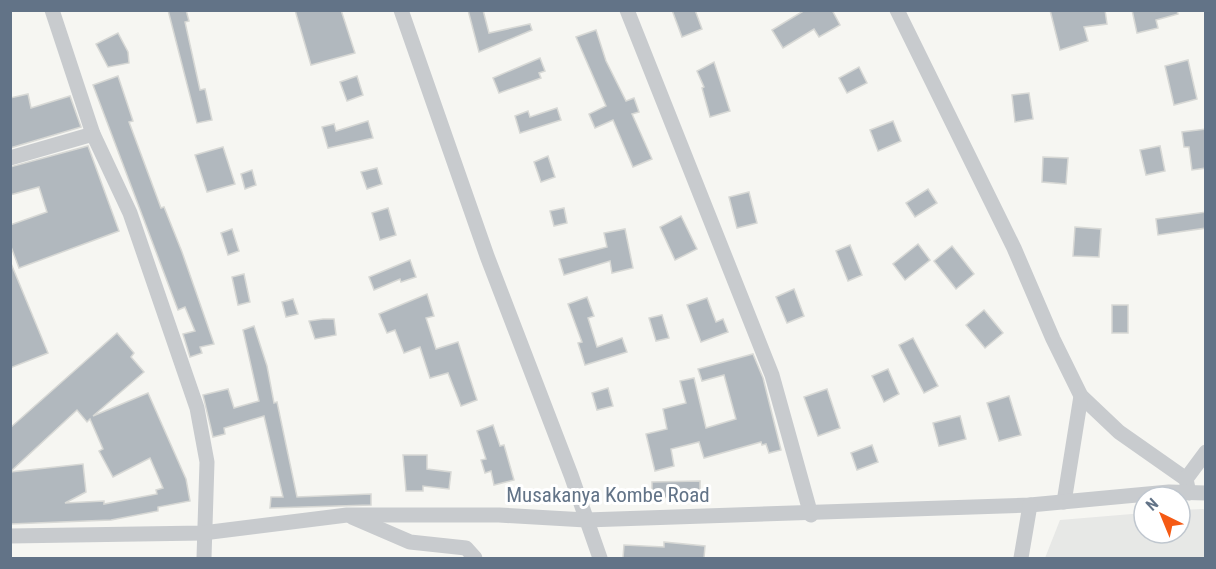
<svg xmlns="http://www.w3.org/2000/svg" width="1216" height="569" font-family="'Roboto Condensed',sans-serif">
  <rect width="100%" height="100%" fill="#f6f6f2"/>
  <!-- built -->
  <path fill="#e7e8e6" d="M1203,509l2,1v48h-160l15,-38 84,-7v20h36v-23z"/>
  <!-- building -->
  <g fill="#b1b8be" stroke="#d7d8d5" stroke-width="1.5">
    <path d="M168,10h18l3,11 -4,1 15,68 5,-1 7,31 -15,3z"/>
    <path d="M295,10h46l14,43 -44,12z"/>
    <path d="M468,10h15l6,23 41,-9 2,6 -53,22z"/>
    <path d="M672,10h23l7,19 -20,8z"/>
    <path d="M805,10h27l8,15 -21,12 -5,-8 -31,19 -11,-18z"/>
    <path d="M1050,10h55l2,14 -23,3 4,14 -28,9z"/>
    <path d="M1132,10h45l1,4 -22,6 2,8 -21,5z"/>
    <path d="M596,30l10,31 20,40 8,-3 5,14 -7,2 20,45 -19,8 -20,-47 -18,8 -6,-14 17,-8 -30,-69z"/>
    <path d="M118,33l10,19 1,11 -21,4 -12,-23z"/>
    <path d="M540,58l5,13 -6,2 2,5 -42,15 -6,-15z"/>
    <path d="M1188,60l9,39 -23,6 -9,-39z"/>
    <path d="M714,62l16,49 -20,6 -8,-29 2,-1 -7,-16z"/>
    <path d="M859,67l8,16 -20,10 -8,-15z"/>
    <path d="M118,76l15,45 -4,1 32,86 3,-1 18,45 32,92 -14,3 2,6 -12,4 -7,-23 12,-3 -10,-24 -7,3 -85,-225z"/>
    <path d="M357,76l6,19 -16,6 -7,-19z"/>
    <path d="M1029,93l4,26 -18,3 -3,-27z"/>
    <path d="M28,94l3,14 39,-12 11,31 -71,21v-50z"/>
    <path d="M557,108l4,12 -41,13 -5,-17 13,-5 2,6z"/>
    <path d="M368,121l5,17 -45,10 -6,-21 12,-3 2,7z"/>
    <path d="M893,121l8,20 -23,10 -8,-21z"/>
    <path d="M1206,129v39l-14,2 -3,-23h-5l-2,-15z"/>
    <path d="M88,146l31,85 -100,37 -9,-24v-19l37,-13 -8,-25 -29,8v-28z"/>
    <path d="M1160,146l5,25 -19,4 -6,-25z"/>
    <path d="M223,147l12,37 -28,8 -12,-37z"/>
    <path d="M548,156l7,21 -14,5 -7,-20z"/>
    <path d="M1043,157l25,1 -2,26 -24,-2z"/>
    <path d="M377,168l5,16 -15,5 -6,-17z"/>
    <path d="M252,170l4,15 -11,4 -4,-15z"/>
    <path d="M928,189l9,14 -22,14 -9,-14z"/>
    <path d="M749,192l8,31 -20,5 -8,-31z"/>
    <path d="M388,208l8,27 -16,5 -8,-27z"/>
    <path d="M564,208l3,15 -13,3 -4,-15z"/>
    <path d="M1206,212v16l-48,7 -2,-16z"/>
    <path d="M681,216l16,33 -22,11 -15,-33z"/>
    <path d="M1075,227l26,2 -2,28 -26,-1z"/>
    <path d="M232,229l7,22 -11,4 -7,-22z"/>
    <path d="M625,229l8,39 -21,5 -2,-12 -46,14 -5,-16 48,-12 -3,-14z"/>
    <path d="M918,244l12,16 -25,20 -12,-16z"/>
    <path d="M850,245l12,30 -14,6 -12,-30z"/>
    <path d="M952,246l22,28 -18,15 -22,-28z"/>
    <path d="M410,260l6,17 -15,5 -1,-3 -26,11 -5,-13z"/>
    <path d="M10,261l38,92 -38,15z"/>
    <path d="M244,274l6,28 -12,3 -6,-28z"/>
    <path d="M794,289l10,27 -17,7 -11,-26z"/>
    <path d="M427,294l7,22 -8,2 10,31 22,-7 19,58 -16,6 -13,-33 -18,5 -10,-31 -16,6 -9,-23 -8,3 -8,-19z"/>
    <path d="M587,297l7,19 -6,2 9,29 25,-9 5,14 -42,13 -7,-22 4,-1 -14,-38z"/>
    <path d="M707,298l9,24 7,-3 5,13 -27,10 -14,-37z"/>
    <path d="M293,299l5,15 -12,3 -4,-15z"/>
    <rect x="1112" y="305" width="16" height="28"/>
    <path d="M984,310l19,23 -18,15 -19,-23z"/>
    <path d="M662,315l7,23 -13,3 -7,-23z"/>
    <path d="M323,319h11l2,16 -21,4 -6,-18z"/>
    <path d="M254,326l13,40 7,37 3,-1 20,95 74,-3v11l-101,3 1,-11h12l-19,-81 -40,12 1,6 -12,3 -10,-42 25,-6 6,19 25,-7 -16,-71z"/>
    <path d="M117,333l17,20 -3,4 13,15 -51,44 55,-23 38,86 4,22 -32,6v4l-47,9 -101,4v-52l73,-8 3,28 -21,11 39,-2v3l53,-10 -1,-4 7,-2 -13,-30 -37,19 -14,-26 4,-2 -13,-30 -3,3 -10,-12 -67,62v-44z"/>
    <path d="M913,338l25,48 -14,7 -25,-48z"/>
    <path d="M753,354l10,24 18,72 -12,3 -3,-9 -4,1 -1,-3 -57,16 -5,-16 -28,7 3,17 -19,5 -9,-37 21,-5 -4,-20 23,-6 -6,-22 14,-3 12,50 30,-9 -12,-44 -22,6 -4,-12z"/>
    <path d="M888,369l11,25 -15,8 -12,-26z"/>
    <path d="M608,388l5,18 -16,4 -5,-17z"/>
    <path d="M827,389l13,39 -22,8 -14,-39z"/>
    <path d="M1009,396l12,39 -22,6 -12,-38z"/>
    <path d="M960,416l6,23 -27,7 -6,-23z"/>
    <path d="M493,425l7,21 4,-1 10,35 -20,5 -3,-14 -6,2 -4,-13 5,-1 -9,-28z"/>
    <path d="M872,445l6,17 -21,8 -6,-17z"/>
    <path d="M403,455h24v14l24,3 -2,17 -26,-3v5h-17z"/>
    <path d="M700,481v15l-48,2v-16z"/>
    <path d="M664,542l41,4 -1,12h-81l1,-13 40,2z"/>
  </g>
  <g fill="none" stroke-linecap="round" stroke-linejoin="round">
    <!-- minor -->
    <g stroke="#c8cbce" stroke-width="15">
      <path d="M52,10l41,124 37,79 67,195 10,54 -3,96"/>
      <path d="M401,10l86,246 84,219 29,83"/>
      <path d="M627,10l145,365 39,140"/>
      <path d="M897,10l117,238 39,91 28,57 38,36 67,47 3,14"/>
      <path d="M10,158l83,-24"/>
      <path d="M1186,479l20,-27"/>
      <path d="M1064,502l17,-106"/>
      <path d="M352,517l58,25 56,6 9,10"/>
      <path d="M10,536l193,-3 144,-18h152l87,5 444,-15 139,-13 37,1"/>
      <path d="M1021,558l9,-53"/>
    </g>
  </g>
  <g text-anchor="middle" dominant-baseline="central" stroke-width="6" stroke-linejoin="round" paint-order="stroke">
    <!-- street labels -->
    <g font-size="21" fill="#627387" stroke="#fff">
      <text x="608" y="495">Musakanya Kombe Road</text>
    </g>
  </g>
  <!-- border -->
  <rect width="1216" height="569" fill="none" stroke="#627387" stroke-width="24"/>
  <!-- north arrow -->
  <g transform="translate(1162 515) rotate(317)"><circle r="28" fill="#ffffff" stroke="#c0c7cf" stroke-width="1.5"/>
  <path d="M0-4.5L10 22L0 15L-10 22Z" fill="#f55a14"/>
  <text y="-9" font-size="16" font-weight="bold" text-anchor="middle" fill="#627387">N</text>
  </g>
</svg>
